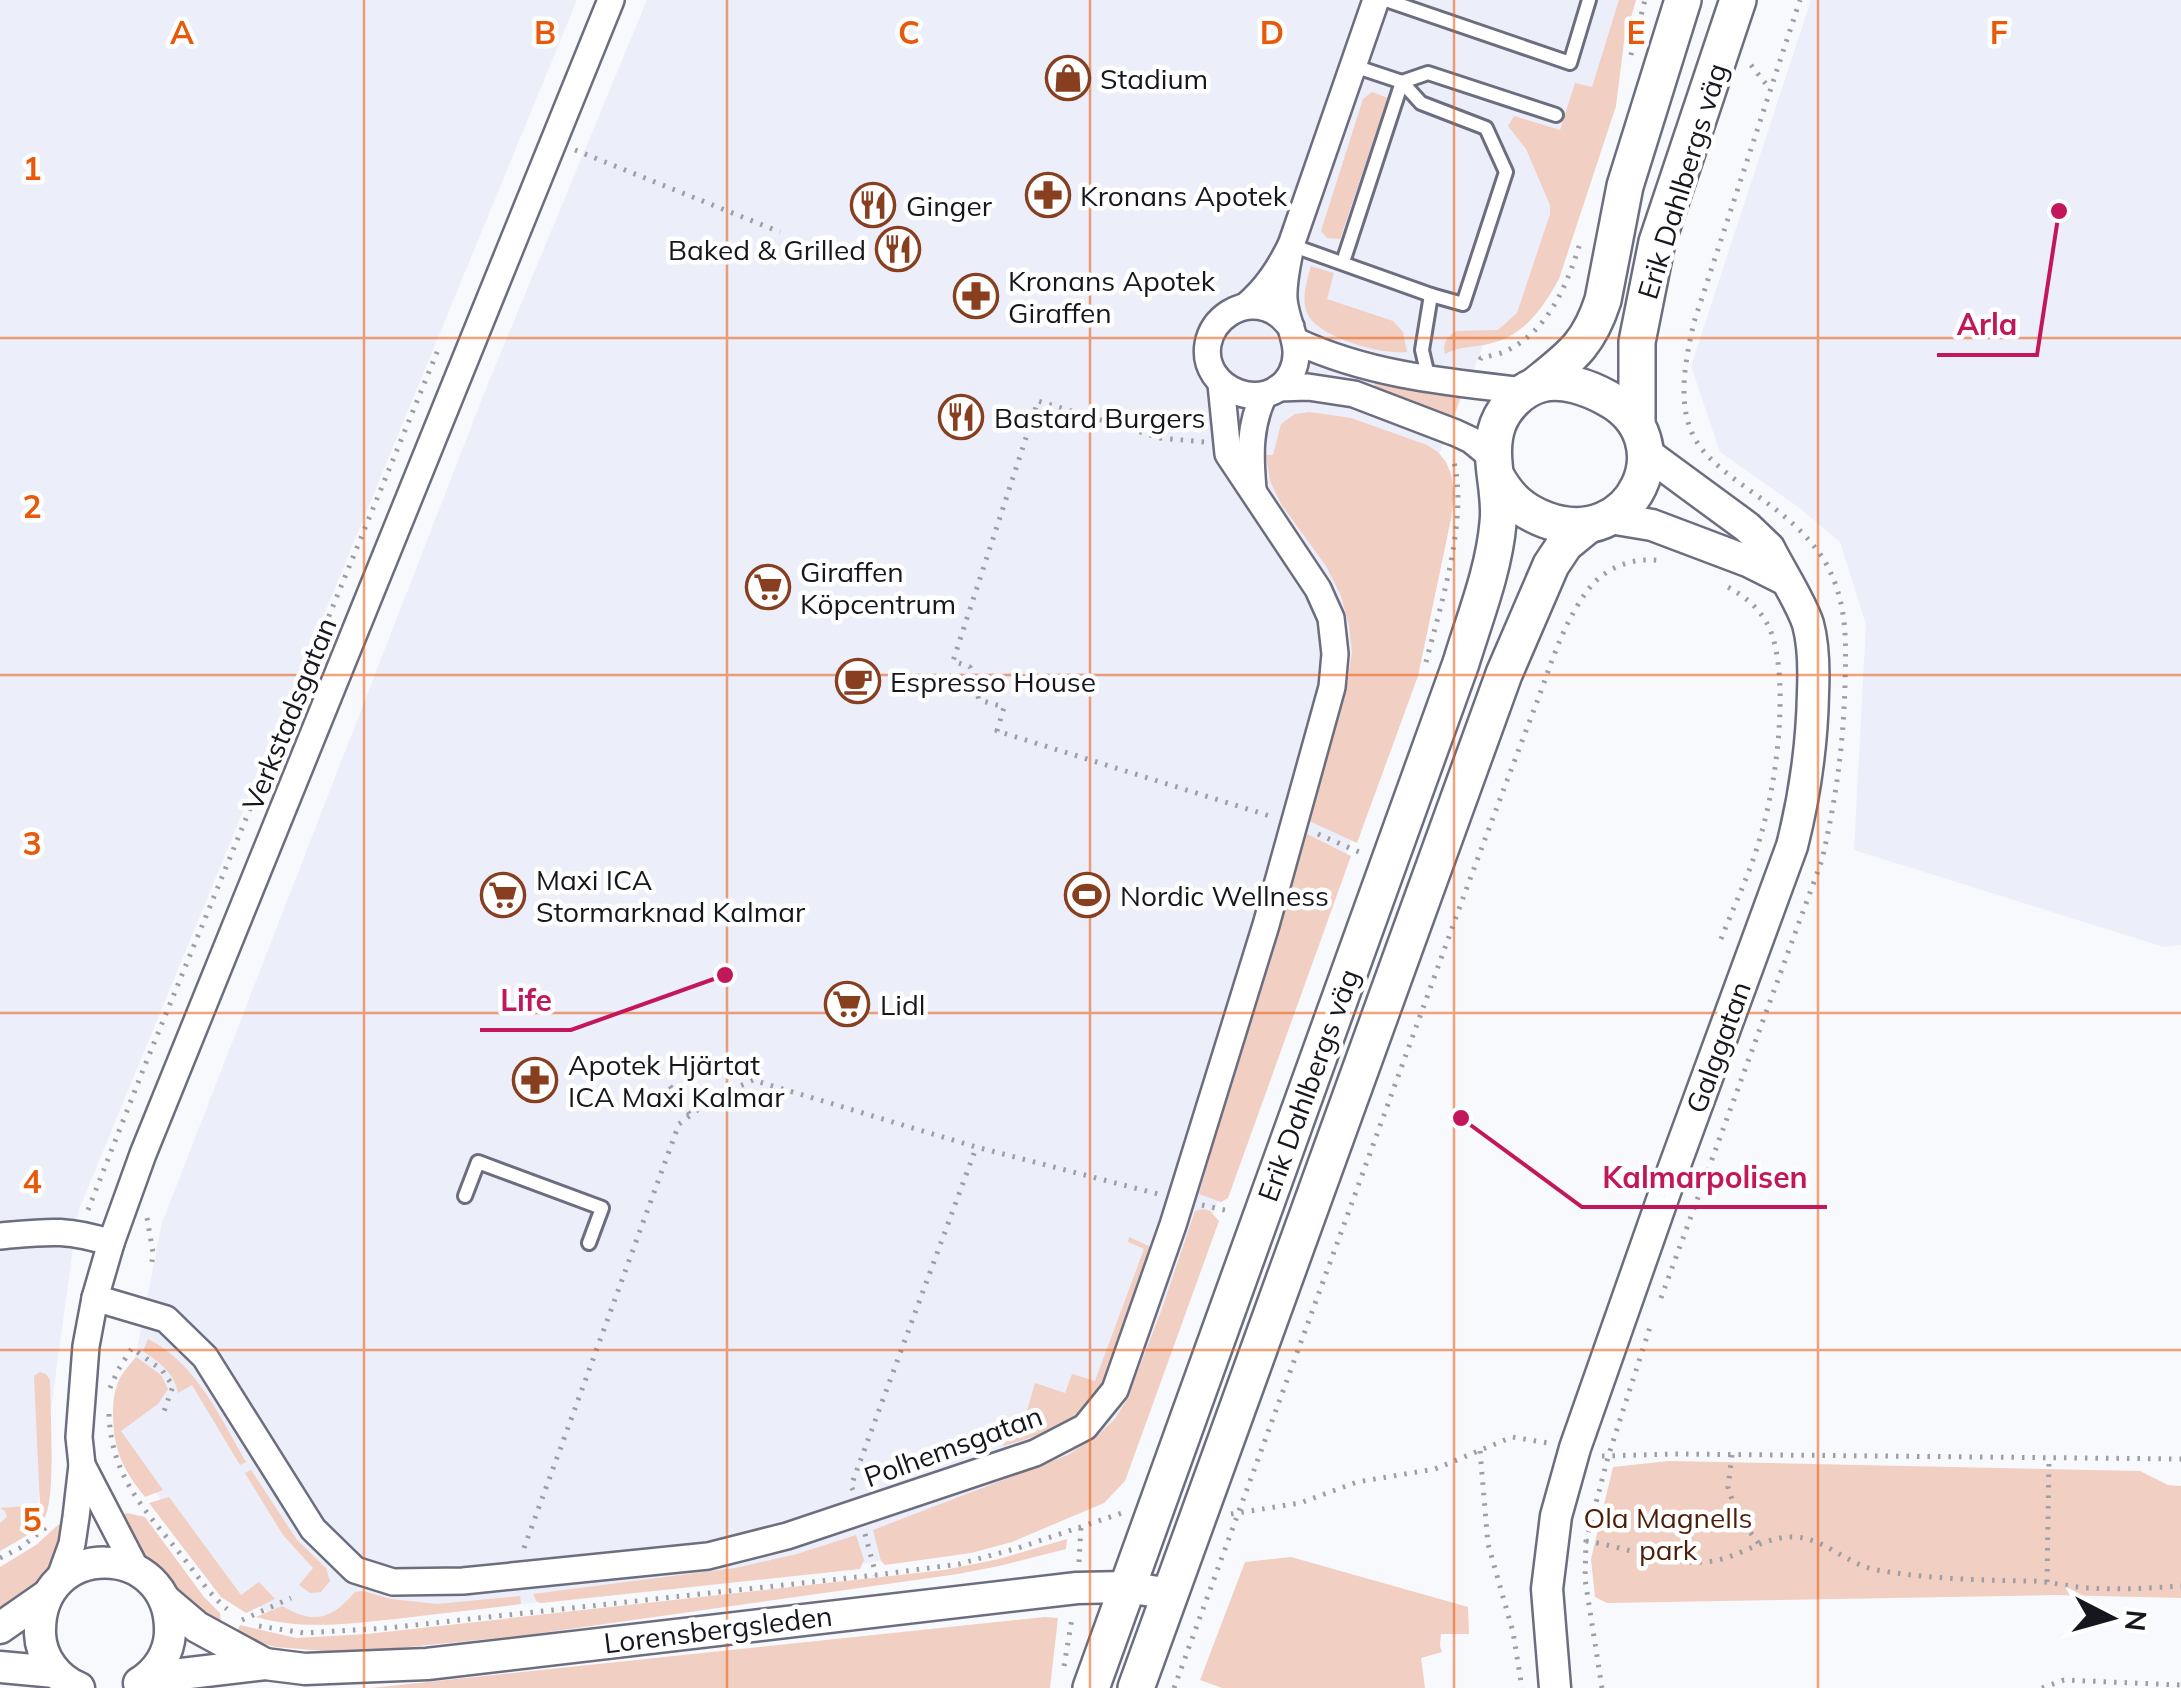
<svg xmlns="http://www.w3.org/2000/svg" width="2181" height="1688" font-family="Mulish,sans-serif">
  <rect width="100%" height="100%" fill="#f8f9fd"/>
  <!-- built -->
  <g fill="#eceef9">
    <path d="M0,0h577l-499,1212 -42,306 -36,8z"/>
    <path d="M647,0h979l-104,320 -35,16 -53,131 -72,345 -232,626 -228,119 -59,10 -348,40 -124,9 -91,3 -60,-35 -101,-144 43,-217 325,-837z"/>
    <path d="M1811,0h370v945l-17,2 -310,-97 12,-225 -26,-83 -39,-33 -81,-57 -29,-86z"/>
  </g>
  <!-- green -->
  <g fill="#f1cfc2">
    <path d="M1619,0h17l-12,42 -8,64 -57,173c-18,32 -36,59 -75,66 -14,2 -26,2 -39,9 -3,-10 2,-17 11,-23l42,-1 19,-17 33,-99v-9l-24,-56 -18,-23 6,-10 46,14 15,-47 17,4z"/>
    <path d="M1372,92l16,6 -48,141 -13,-1 -6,-7 42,-132z"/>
    <path d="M1311,266l23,7 -7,26 66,22 10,11 4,20c-25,3 -89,-14 -100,-39 -6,-16 0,-32 4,-47z"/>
    <path d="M1375,383l69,12h17l-7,21 -80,-28z"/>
    <path d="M1309,412l42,6 76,27 11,7 8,10 5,12 3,20 -3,25 -33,157 -61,167 -50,-23 40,-137 5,-31 -3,-26 -8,-30 -15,-30 -45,-62 -11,-23 -4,-26h7l8,-31 14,-10z"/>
    <path d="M1303,832l48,24 -123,342 -7,4 -22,-8z"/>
    <path d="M1204,1209l6,2 9,10 -94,260 -21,22 -92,39 -41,11 -86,12 -4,-4 -8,-31 195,-75 31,-21 16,-15 11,-18 36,-92 33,-98z"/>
    <path d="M1129,1237l20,9v11l-48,133 -21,22 -25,18 -51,16 -6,-7 2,-9 20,5 15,-52 30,10 7,-19 23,7 49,-132 -16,-7z"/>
    <path d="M148,1339c48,24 72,78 98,123l-6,3 -48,-80 -14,8c-4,-21 -18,-30 -35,-42z"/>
    <path d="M136,1357l25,18 7,14 -10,15 -37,27 42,59 -18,7c-22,-28 -31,-45 -32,-81 0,-15 1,-27 8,-40 4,-6 10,-13 15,-19z"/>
    <path d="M40,1372l6,2 4,6c0,27 6,116 -5,137 -9,16 -30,25 -45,34v-28l7,-6 -2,-6 -5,-3 40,-3 -6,-129z"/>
    <path d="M1669,1461l471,10 28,14 13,1v112l-125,-3 -449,8 -12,-6 -4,-38 22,-92z"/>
    <path d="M251,1470l46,70 29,28 4,13 -9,11 -11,1 -11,-8 14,-17 -30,-33 -38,-62z"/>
    <path d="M169,1497l72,98 18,-13 16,17 -29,14 -25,-16 -72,-94z"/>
    <path d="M127,1513l18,4 59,80 16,16 1,10 -33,-17 -24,-36 -30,-24 -16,-29z"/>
    <path d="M65,1524c-13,49 -28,60 -65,94v-51l36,-22 22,-20z"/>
    <path d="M856,1535l8,25 -4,9 -319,34 -4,-1 -4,-8 202,-26 62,-14z"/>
    <path d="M1067,1539l-1,10 -67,17 -41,8 -431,61 -177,18 -75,-6 -40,-12 5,-10 56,13 71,-4 577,-64 55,-11z"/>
    <path d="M1291,1557l177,50 1,27h-28l-1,12 2,6 -21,6 4,30h-203l-22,-8 45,-118z"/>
    <path d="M363,1591l28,8 46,5 83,-8 1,8c-39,5 -78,9 -117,14 -50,5 -99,13 -148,-1l26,-11c32,19 50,13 73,-14z"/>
    <path d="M1045,1617l13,1 -8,70h-679z"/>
  </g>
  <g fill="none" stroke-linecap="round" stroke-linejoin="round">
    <defs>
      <g id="service">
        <path d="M1386,0l184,63 19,-63"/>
        <path d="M1291,245l140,50 32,9 43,-132 -20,-44 -65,-25 -19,-21 -48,-16"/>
        <path d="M1343,262l59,-180 26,-9 128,42"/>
        <path d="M1429,380l-7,-30 9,-55"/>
        <path d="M465,1196l13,-34 124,46 -13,35"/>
      </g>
      <g id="minor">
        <path d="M1246,306c21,-18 33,-37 45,-61l85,-245"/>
        <path d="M1291,327c-7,-8 -14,-16 -25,-19 -26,-8 -53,10 -58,36 -8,47 60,72 83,30 14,-27 -5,-48 -7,-75 -1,-18 4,-37 7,-54"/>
        <path d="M1296,341c73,34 150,41 229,50"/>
        <path d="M1278,388l30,-1 46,7 102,39 15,7 21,17"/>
        <path d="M1253,489c-3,-34 -4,-63 11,-94"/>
        <path d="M0,1236c45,-4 66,-8 111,7"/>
        <path d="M95,1298l71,21 39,38 108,172 42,41 38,12 70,-1 245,-25 79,-20 248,-83 50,-26 30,-37 58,-165 93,-300 66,-238 3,-33 -4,-36 -13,-29 -90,-135 -7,-70"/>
        <path d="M82,1465l54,104"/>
        <path d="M59,1580l13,-36 4,-27 6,-52 -3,-28 7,-91 9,-48 16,-55 32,-89 468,-1154"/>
      </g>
      <g id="tertiary">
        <path d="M1610,518l42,7 98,37 34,17"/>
        <path d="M164,1599l33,28 68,37"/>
        <path d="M0,1628l46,-32"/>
        <path d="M0,1667l55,5"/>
        <path d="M148,1678l117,-14 40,5 122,-5 650,-76 50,-1 43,7"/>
        <path d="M79,1688c-22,-9 -38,-30 -39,-54 -3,-96 133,-94 130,-1 -1,21 -13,39 -31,50"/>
        <path d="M1555,1688l-8,-99 9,-73 19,-68 90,-256 127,-346c13,-51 20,-101 21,-153 1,-23 1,-47 -5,-69 -7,-22 -28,-54 -39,-76l-22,-21 -102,-75"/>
      </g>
      <g id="secondary">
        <path d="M1537,384c35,-28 52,-40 66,-84l22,-114 58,-186"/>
        <path d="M1637,425v-83l20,-100 81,-242"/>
        <path d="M1091,1688l370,-1025c14,-46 33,-93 37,-140 4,-34 -12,-66 0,-99 7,-18 24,-35 43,-40 21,-6 48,4 66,14 78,41 27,154 -61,122 -24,-9 -38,-22 -50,-44"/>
        <path d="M1136,1688l368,-1014 47,-109 14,-21 22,-18"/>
      </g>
    </defs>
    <!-- service casing -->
    <use href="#service" stroke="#6c6e80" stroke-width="18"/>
    <!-- minor casing -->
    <use href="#minor" stroke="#6c6e80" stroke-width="30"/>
    <!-- tertiary casing -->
    <use href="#tertiary" stroke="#6c6e80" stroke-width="35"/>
    <!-- secondary casing -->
    <use href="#secondary" stroke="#6c6e80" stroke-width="40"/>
    <!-- path -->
    <g stroke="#9e9fa4" stroke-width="5" stroke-dasharray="2.5 8" stroke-linecap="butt">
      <path d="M1631,55l14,-55"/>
      <path d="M1751,65l19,24"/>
      <path d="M575,150l205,82"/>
      <path d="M1480,360l1,-2c7,-2 16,-3 23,-6 43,-19 63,-66 76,-109"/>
      <path d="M1204,442l-44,-4 -122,-37 -85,260 17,6 9,33 25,7 -7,24 273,85"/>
      <path d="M1426,662c15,-58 42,-142 28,-200"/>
      <path d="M1318,834l41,18"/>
      <path d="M1721,939c13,-33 29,-66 39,-101 16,-52 30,-154 11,-206 -9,-23 -27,-37 -49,-48"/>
      <path d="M670,1086l20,29"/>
      <path d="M1202,1205l27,6"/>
      <path d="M88,1210l57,-145 295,-720"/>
      <path d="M147,1218l6,35 -2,16"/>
      <path d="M1661,1298l161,-438c14,-62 21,-111 23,-174 1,-43 3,-79 -17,-119 -13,-24 -35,-45 -57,-61 -23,-18 -52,-35 -70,-58 -27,-35 -16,-86 -7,-126l106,-322"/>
      <path d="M110,1388l8,-18 14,-22 30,22 11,16 -10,28"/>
      <path d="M109,1414c2,63 36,96 73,142 15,19 27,38 45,53"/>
      <path d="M1480,1451l8,93 25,88 9,56"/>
      <path d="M1732,1455l-4,32 9,28 23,30"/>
      <path d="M1602,1456l75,-2 504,5"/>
      <path d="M853,1490l-2,-4 125,-338"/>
      <path d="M1231,1514l69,-11 57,-21 78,-13 77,-32 36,6"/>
      <path d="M865,1534l11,41"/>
      <path d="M1586,1541c41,6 84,26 127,20 27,-4 52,-25 80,-24 31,0 54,28 84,33 51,9 101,10 152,11 20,0 40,6 60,7 31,2 62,0 92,-2"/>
      <path d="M524,1548l155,-424 33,-25 41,-19 223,67 182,47"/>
      <path d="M0,1558l20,-10 28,-22"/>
      <path d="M1079,1562l2,-36"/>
      <path d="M2047,1582l2,-122"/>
      <path d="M242,1620l49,-22"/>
      <path d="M259,1626l45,7 83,-5 489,-53 83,-11 59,-16 107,-36"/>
      <path d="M1064,1666l8,-48"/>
      <path d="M1174,1688c94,-256 188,-512 281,-768 26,-71 53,-142 80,-213 15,-39 27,-83 53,-117 16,-22 46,-34 73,-29"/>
      <path d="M1602,1688l-17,-109 1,-38 22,-84 42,-130"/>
      <path d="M2042,1688l22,-8 117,5"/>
    </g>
    <!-- service -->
    <use href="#service" stroke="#fff" stroke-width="12"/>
    <!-- minor -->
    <use href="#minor" stroke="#fff" stroke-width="25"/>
    <!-- tertiary -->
    <use href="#tertiary" stroke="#fff" stroke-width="30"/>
    <!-- secondary -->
    <use href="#secondary" stroke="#fff" stroke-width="35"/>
  </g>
  <!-- grid -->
  <path fill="none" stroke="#e8590c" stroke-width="2.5" stroke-opacity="0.55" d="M364,0v1688M727,0v1688M1090,0v1688M1454,0v1688M1818,0v1688M0,338h2181M0,675h2181M0,1013h2181M0,1350h2181"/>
  <!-- icons -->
  <defs>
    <symbol id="shop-ring" viewBox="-11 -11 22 22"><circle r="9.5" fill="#fff" stroke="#873f20" stroke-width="1.5"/><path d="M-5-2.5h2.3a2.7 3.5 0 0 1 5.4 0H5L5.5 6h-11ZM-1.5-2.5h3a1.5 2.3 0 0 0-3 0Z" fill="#873f20"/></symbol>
    <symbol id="pharmacy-ring" viewBox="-11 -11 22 22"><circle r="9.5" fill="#fff" stroke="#873f20" stroke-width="1.5"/><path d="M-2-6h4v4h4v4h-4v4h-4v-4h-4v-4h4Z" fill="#873f20"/></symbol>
    <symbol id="restaurant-ring" viewBox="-11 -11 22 22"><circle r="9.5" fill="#fff" stroke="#873f20" stroke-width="1.5"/><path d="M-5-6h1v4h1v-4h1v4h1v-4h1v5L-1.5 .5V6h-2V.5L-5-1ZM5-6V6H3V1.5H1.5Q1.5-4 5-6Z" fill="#873f20"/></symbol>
    <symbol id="supermarket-ring" viewBox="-11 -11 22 22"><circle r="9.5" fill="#fff" stroke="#873f20" stroke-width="1.5"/><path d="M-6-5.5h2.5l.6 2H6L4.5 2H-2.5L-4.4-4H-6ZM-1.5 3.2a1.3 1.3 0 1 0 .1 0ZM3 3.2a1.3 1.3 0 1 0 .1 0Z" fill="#873f20"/></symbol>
    <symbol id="cafe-ring" viewBox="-11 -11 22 22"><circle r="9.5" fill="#fff" stroke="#873f20" stroke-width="1.5"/><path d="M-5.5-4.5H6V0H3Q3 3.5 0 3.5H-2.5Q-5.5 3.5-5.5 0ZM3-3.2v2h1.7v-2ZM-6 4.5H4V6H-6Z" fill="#873f20"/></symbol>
    <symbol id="stadium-ring" viewBox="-11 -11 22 22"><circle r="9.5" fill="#fff" stroke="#873f20" stroke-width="1.5"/><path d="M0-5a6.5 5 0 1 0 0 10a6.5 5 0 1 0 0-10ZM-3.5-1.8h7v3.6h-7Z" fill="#873f20"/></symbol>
  </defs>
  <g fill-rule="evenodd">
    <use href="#shop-ring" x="1043" y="53" width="50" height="50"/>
    <use href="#pharmacy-ring" x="1023" y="170" width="50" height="50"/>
    <use href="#restaurant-ring" x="848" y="180" width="50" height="50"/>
    <use href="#restaurant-ring" x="873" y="224" width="50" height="50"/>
    <use href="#pharmacy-ring" x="951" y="271" width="50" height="50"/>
    <use href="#restaurant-ring" x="936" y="392" width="50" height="50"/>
    <use href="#supermarket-ring" x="743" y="562" width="50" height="50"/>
    <use href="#cafe-ring" x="833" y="656" width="50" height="50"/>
    <use href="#supermarket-ring" x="478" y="870" width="50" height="50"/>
    <use href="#stadium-ring" x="1062" y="870" width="50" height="50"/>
    <use href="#supermarket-ring" x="822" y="979" width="50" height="50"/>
    <use href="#pharmacy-ring" x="510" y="1055" width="50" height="50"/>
  </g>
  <g text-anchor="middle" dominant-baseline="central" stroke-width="9" stroke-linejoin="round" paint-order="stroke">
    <!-- poi labels -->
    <g font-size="28" fill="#16171e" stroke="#fff" text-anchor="start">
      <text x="1100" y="78">Stadium</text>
      <text x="1080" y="195">Kronans Apotek</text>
      <text x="906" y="205">Ginger</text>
      <text x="866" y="249" text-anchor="end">Baked &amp; Grilled</text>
      <text x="1008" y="280">Kronans Apotek<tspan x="1008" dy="32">Giraffen</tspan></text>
      <text x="994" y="417">Bastard Burgers</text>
      <text x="800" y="571">Giraffen<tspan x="800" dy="32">Köpcentrum</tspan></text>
      <text x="890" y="681">Espresso House</text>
      <text x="536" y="879">Maxi ICA<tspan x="536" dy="32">Stormarknad Kalmar</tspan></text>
      <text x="1120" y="895">Nordic Wellness</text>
      <text x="880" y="1004">Lidl</text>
      <text x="568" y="1064">Apotek Hjärtat<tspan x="568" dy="32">ICA Maxi Kalmar</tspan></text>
    </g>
    <!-- street labels -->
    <g font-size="28" fill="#16171e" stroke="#fff">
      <text transform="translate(1682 181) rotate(-73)">Erik Dahlbergs väg</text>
      <text transform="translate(289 714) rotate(-68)">Verkstadsgatan</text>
      <text transform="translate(1718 1047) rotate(-70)">Galggatan</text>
      <text transform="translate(1308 1085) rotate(-70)">Erik Dahlbergs väg</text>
      <text transform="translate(953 1446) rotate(-20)">Polhemsgatan</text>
      <text transform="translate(718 1629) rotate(-7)">Lorensbergsleden</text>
    </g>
    <!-- park labels -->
    <g font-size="28" fill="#4d1d07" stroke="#fff">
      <text x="1668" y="1517">Ola Magnells<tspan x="1668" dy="32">park</tspan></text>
    </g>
  </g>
  <g font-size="32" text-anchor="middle" font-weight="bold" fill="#e8590c" stroke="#fff" stroke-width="9" stroke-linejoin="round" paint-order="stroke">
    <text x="182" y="44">A</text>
    <text x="545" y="44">B</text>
    <text x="909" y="44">C</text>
    <text x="1272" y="44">D</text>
    <text x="1636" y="44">E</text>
    <text x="1999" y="44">F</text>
    <text x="32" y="180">1</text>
    <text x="32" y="518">2</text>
    <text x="32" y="855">3</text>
    <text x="32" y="1193">4</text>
    <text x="32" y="1531">5</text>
  </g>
  <!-- callouts -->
  <path fill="none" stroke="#c2185b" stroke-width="4" d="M2059 211L2037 355H1937M725 975L571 1030H480M1461 1118L1582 1207H1827"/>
  <g fill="#c2185b" stroke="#fff" stroke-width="4">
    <circle cx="2059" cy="211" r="10"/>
    <circle cx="725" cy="975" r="10"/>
    <circle cx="1461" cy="1118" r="10"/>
  </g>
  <g font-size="30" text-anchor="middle" font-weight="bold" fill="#c2185b" stroke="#fff" stroke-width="9" stroke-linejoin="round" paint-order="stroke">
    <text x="1987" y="335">Arla</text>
    <text x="526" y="1011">Life</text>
    <text x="1705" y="1188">Kalmarpolisen</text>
  </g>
  <!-- north arrow -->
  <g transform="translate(2111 1618) rotate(96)" stroke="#ffffff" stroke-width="8" paint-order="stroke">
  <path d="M0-8L18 38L0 25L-18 38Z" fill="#16171e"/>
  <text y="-15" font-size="28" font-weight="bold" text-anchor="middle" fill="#16171e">N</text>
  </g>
</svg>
